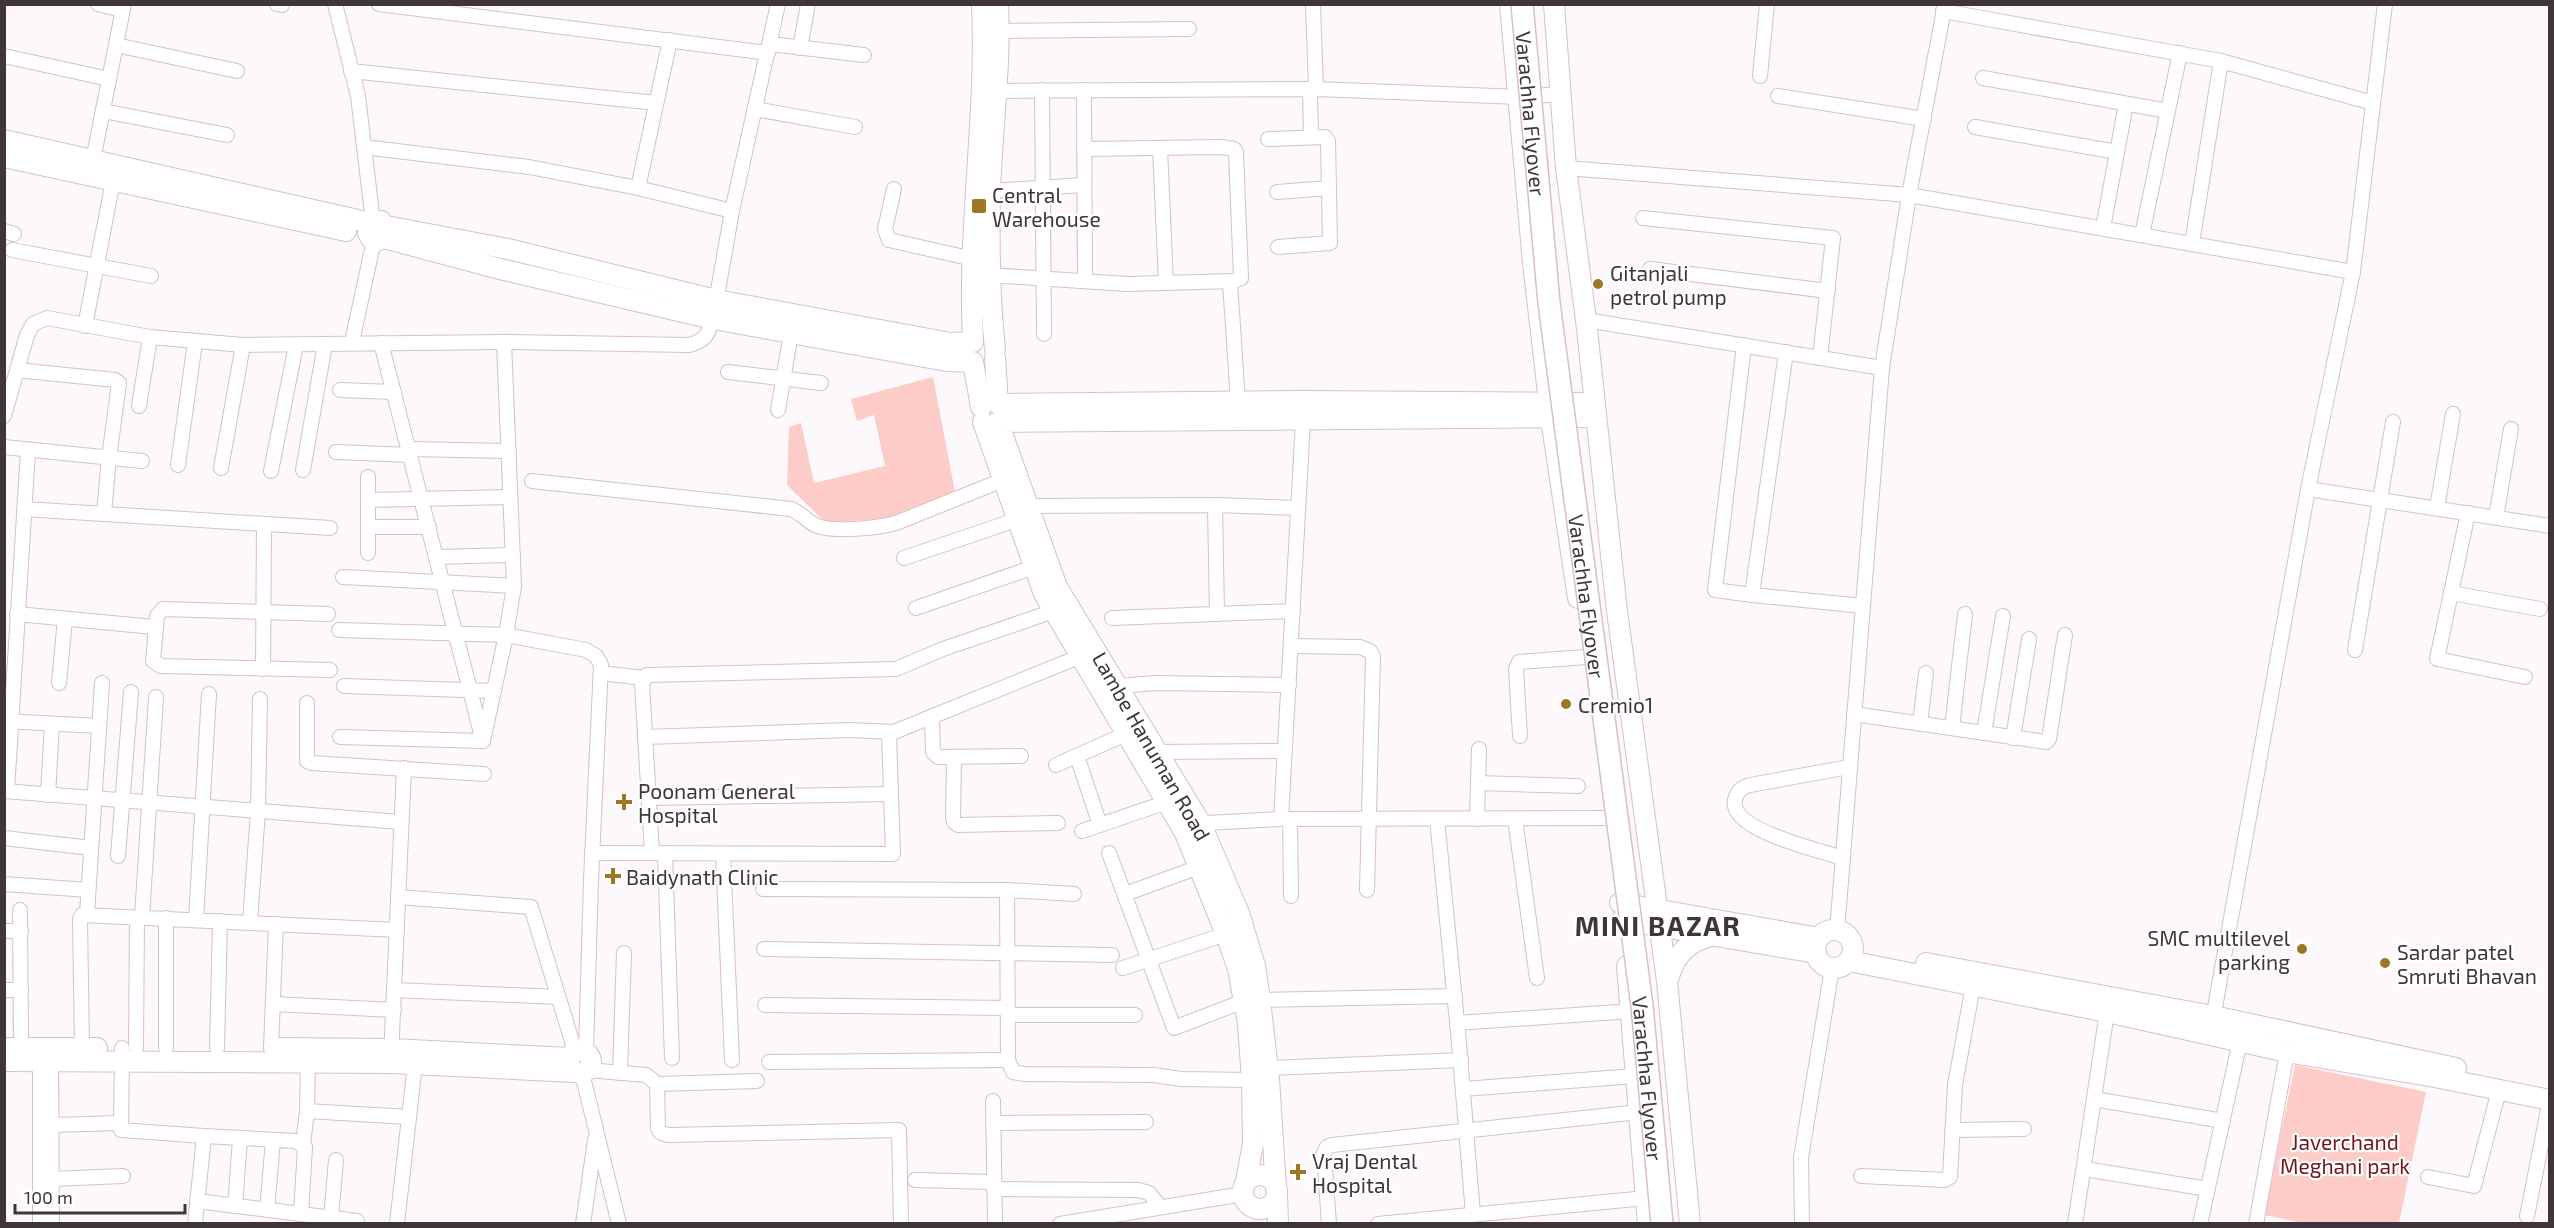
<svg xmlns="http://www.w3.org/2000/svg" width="2554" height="1228" font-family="'Exo 2',sans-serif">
  <rect width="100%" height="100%" fill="#fdf8fb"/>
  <!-- green -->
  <g fill="#fdccc9">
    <path d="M933,377l22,115 -68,26 -61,5 -39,-38 2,-58 12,-4 13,60 71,-17 -11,-51 -17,6 -6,-22z"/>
    <path d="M2295,1065l131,27 -27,131h-95l-40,-8z"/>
  </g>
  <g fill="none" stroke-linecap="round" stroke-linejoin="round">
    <defs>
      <g id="street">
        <path d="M98,4l24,6"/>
        <path d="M277,4l5,1"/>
        <path d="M335,4l23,92 15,126"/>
        <path d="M379,4l389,49"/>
        <path d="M1313,4l3,85"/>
        <path d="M1943,11l278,50 -29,183"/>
        <path d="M999,31l190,-2"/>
        <path d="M770,44l94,11"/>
        <path d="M116,45l121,26"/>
        <path d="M800,48l8,-44"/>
        <path d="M4,56l105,23"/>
        <path d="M2221,61l152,42"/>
        <path d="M351,71l305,32"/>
        <path d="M1760,76l7,-72"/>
        <path d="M1983,78l185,33"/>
        <path d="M1310,89l1,48"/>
        <path d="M1042,90l2,244"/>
        <path d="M1084,90l1,191"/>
        <path d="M989,91l327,-2 204,8 41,-3"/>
        <path d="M1778,96l146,23"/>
        <path d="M755,109l100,18"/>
        <path d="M103,111l124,24"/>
        <path d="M1975,127l142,25"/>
        <path d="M1268,139l57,-2 3,4 2,102 -52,4"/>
        <path d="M364,147l165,20 109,21 94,23"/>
        <path d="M1160,148l6,135"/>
        <path d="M93,160l31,-156"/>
        <path d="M1566,168l343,27 444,77"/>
        <path d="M638,188l32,-148"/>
        <path d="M894,189l-9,40 4,11 84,19"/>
        <path d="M990,191l94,-6"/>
        <path d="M1277,192l52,-4"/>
        <path d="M1643,218l190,20 -13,120"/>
        <path d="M2103,228l23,-124"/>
        <path d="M4,231l10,3"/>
        <path d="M2142,235l38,-182"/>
        <path d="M12,250l139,26"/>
        <path d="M1650,269l178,22"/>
        <path d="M989,275l138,9 107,-3 7,-3 -5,-126 -2,-3 -13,-2 -137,2"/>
        <path d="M1230,282l8,120"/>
        <path d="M1586,320l296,48"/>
        <path d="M85,326l28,-145"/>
        <path d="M352,342l22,-102"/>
        <path d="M504,342l10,244 -8,49 80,15 10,6 5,9 -10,215 -5,172"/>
        <path d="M381,343l102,398"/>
        <path d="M1744,345l-29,245 37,5"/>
        <path d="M1786,352l-34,243 111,11"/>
        <path d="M17,370l98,10 4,3 -10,75 -5,55"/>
        <path d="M728,372l93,11"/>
        <path d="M340,390l54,2"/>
        <path d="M139,406l11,-69"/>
        <path d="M778,410l13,-77"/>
        <path d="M4,416l23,-81 6,-11 14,-6 103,19 93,8 261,-3 185,3c16,-4 19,-10 24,-26l19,-108 46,-207"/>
        <path d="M4,447l138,14"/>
        <path d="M409,449l100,2"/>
        <path d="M336,452l74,3"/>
        <path d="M178,465l17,-123"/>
        <path d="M221,468l22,-123"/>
        <path d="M303,470l22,-126"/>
        <path d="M271,471l25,-126"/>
        <path d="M368,477v76"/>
        <path d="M532,481l259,28c10,4 15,11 24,16 17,8 63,3 81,-2l107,-43"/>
        <path d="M2308,489l242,37"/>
        <path d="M368,500l142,-3"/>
        <path d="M1215,505l2,109"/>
        <path d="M1020,506l195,-1 83,3"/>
        <path d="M2437,508l16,-94"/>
        <path d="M24,509l306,19"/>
        <path d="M2468,513l-31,146 88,18"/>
        <path d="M2496,517l15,-88"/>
        <path d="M368,527h61"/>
        <path d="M437,557l76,-2"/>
        <path d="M904,558l112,-38"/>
        <path d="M343,577l171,9"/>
        <path d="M2451,593l89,16"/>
        <path d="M916,608l118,-41"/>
        <path d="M17,614l137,13"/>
        <path d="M328,614l-165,-5 -6,7 -4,45 8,5 169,4"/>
        <path d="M1112,618l181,-7"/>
        <path d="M339,630l167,5 -22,101"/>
        <path d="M1291,646l69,1 10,4 3,6 -6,233"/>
        <path d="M2355,650l38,-228"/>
        <path d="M263,669l1,-145"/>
        <path d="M601,673l43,5"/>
        <path d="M59,683l6,-64"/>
        <path d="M344,686l150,5"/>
        <path d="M1119,686l36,-3 134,2"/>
        <path d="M307,703v58l5,2 172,11"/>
        <path d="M1854,714l192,28 3,-3 16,-104"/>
        <path d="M932,717l1,35 5,5 83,-1"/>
        <path d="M4,721l95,5"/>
        <path d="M1920,724l6,-51"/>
        <path d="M1952,728l13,-114"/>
        <path d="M1984,733l19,-117"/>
        <path d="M1520,736l-4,-67 3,-7 67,-5"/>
        <path d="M340,737l143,4"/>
        <path d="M645,737l205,-7 44,2"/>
        <path d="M2013,738l16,-99"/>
        <path d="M1157,752l128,-1"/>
        <path d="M1077,756l23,69"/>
        <path d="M954,758l-1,60 1,4 4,3 100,-2"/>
        <path d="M1056,765l70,-31"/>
        <path d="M1478,783l100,3"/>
        <path d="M4,791l397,31"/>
        <path d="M7,791l21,-341"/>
        <path d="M48,795l4,-71"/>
        <path d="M649,798l242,-4"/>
        <path d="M1281,819l22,-398"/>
        <path d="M1290,819l1,77"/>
        <path d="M1437,819l21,213 15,182"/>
        <path d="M1477,819l2,-70"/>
        <path d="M1515,819l22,159"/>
        <path d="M1195,828l11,-5 75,-4 327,-1"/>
        <path d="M1082,831l85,-29"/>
        <path d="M4,838l87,10"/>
        <path d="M592,853l301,1 -4,-120 192,-78"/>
        <path d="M652,853l-10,-169 5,-9 249,-6 47,-20 111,-38"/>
        <path d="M665,853l7,205"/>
        <path d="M1109,853l65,175 70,-27"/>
        <path d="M723,854l9,206"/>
        <path d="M118,856l13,-164"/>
        <path d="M1843,858c-22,-7 -115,-28 -108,-58 2,-9 7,-13 15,-15l99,-18"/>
        <path d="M4,884l84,6"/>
        <path d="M763,889l244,1 67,4"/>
        <path d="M1007,890l1,170 5,12 12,2 129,1 27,4 71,1"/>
        <path d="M1125,894l74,-27"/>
        <path d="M398,897l133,10 44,144"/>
        <path d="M20,910l1,138"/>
        <path d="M87,914l15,-231"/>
        <path d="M142,917l14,-220"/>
        <path d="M166,918v130"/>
        <path d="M196,920l13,-226"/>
        <path d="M250,922l8,-111 2,-112"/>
        <path d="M4,931h17"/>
        <path d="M1837,931l45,-563 27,-173 36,-191"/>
        <path d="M764,949l348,6"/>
        <path d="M1123,968l103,-34"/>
        <path d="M4,990h17"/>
        <path d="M394,990l164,7"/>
        <path d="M1260,1000l195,-4"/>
        <path d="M273,1004l121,6"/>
        <path d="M765,1005l243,3"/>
        <path d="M1008,1015h127"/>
        <path d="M1457,1023l175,-12"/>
        <path d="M2212,1024l96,-535 45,-217 32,-268"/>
        <path d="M82,1048l-2,-129 2,-4 315,15"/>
        <path d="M122,1048l-1,82 83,6 -9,88"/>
        <path d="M136,1048l1,-131"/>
        <path d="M217,1048l3,-127"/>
        <path d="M271,1048l5,-124"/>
        <path d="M51,1053l1,171"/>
        <path d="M40,1055v169"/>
        <path d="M391,1056l13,-288"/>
        <path d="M769,1062l239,-2"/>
        <path d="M1268,1068l193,-8"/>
        <path d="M588,1070l58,5 11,9 1,45 3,4 7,2 231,-5 2,94"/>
        <path d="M582,1073l37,151"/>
        <path d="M620,1073l4,-120"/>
        <path d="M657,1084l100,-3"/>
        <path d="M1463,1089l172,-13"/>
        <path d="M2094,1099l129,22"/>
        <path d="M993,1101l2,123"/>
        <path d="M307,1111l102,6"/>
        <path d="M993,1123l153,-1"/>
        <path d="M51,1125l69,-2"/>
        <path d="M1952,1130l72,-1"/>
        <path d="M204,1136l91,5 10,6 -4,67"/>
        <path d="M303,1144l4,-33 1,-49"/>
        <path d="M2085,1169l123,20"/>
        <path d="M1861,1176l84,4 5,-3 5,-92 18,-99"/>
        <path d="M2428,1177l46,9 25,-96"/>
        <path d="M52,1179l71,-3"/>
        <path d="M915,1180l79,2"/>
        <path d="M994,1189l144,1 11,3 11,14"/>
        <path d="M197,1201l160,20"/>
        <path d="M235,1206l5,-67"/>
        <path d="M267,1210l6,-69"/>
        <path d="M2527,1216l23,-116"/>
        <path d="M331,1218l5,-58"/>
        <path d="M397,1224l18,-160"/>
        <path d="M583,1224l12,-84"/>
        <path d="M1060,1224l183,-30"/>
        <path d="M1329,1224l-5,-71 3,-6 5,-2 307,-33"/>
        <path d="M1378,1224l268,-26"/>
        <path d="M1802,1224l-1,-66 31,-190"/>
        <path d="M2075,1224l32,-212"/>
        <path d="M2200,1224l40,-183"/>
        <path d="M2256,1224l31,-172"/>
      </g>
      <g id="secondary">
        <path d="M1510,4l23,259 18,156 27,179"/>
        <path d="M1554,4l12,164 20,152 31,291 50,370 23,243"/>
        <path d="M4,140l367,83 10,-2 6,9 -3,8 -7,3 -6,-3 -3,-5 3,-10"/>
        <path d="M4,157l342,74"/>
        <path d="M386,226l122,23 208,51 235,43 22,-1c-6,-113 14,-225 9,-338"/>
        <path d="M384,238l116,31 213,50 234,42 26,1 8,45"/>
        <path d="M995,348c-6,-52 -6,-103 -5,-156 2,-62 11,-125 8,-188"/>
        <path d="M995,357l3,47 304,-3 292,2"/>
        <path d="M983,422l61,172 141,239 41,101 12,35 10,55 4,56 1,64 -7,37"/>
        <path d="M1620,903l199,35"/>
        <path d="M1622,920l194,33"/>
        <circle cx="1834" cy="949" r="19"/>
        <path d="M1849,961l258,51 180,40 148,25 115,23"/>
        <path d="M1926,963l287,53 243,52"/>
        <path d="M1627,966l21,258"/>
        <path d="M1668,979c8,-26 20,-38 47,-44"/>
        <path d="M4,1048h93"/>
        <path d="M276,1048l116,1 177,9"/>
        <circle cx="580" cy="1062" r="11"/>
        <path d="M4,1061l387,2 183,9"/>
        <circle cx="1260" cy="1192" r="17"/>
        <path d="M1276,1189l-7,-110 -9,-79 -5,-34 -16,-53 -38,-89 -144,-237 -59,-165 598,-5"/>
        <path d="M1277,1195l1,29"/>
      </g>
    </defs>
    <!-- street casing -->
    <use href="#street" stroke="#d8becd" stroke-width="16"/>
    <!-- secondary casing -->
    <use href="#secondary" stroke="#d8becd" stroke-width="22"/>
    <!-- street -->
    <use href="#street" stroke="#fff" stroke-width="14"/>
    <!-- secondary -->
    <use href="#secondary" stroke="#fff" stroke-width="20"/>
    <defs>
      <g id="primary-bridge">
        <path id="s1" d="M1522,4l27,299 93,703 20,218"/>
      </g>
    </defs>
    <!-- primary-bridge casing -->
    <use href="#primary-bridge" stroke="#d8becd" stroke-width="24" stroke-linecap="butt"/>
    <!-- primary-bridge -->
    <use href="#primary-bridge" stroke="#fff" stroke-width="21"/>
  </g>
  <!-- markers -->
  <g fill="#9e7724" stroke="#fff" stroke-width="2">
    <rect x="971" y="198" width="16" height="16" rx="3"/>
    <circle cx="1598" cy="284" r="6"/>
    <circle cx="1566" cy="704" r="6"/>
    <path d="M621 793h6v6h6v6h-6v6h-6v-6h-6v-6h6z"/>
    <path d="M610 867h6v6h6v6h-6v6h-6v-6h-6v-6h6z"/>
    <circle cx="2302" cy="949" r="6"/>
    <circle cx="2385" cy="963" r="6"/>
    <path d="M1295 1163h6v6h6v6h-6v6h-6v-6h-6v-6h6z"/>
  </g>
  <g text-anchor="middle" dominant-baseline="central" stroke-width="4.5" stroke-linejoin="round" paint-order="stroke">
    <!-- street labels -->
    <g font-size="21" fill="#3f353b" stroke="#fff">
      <text stroke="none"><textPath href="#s1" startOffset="110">Varachha Flyover</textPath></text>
      <text stroke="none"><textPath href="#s1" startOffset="596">Varachha Flyover</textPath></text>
      <text transform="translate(1152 746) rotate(60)">Lambe Hanuman Road</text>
      <text stroke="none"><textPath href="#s1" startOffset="1082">Varachha Flyover</textPath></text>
    </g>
    <!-- poi labels -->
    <g font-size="21" fill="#3f353b" stroke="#fff" text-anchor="start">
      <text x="992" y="194">Central<tspan x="992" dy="24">Warehouse</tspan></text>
      <text x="1610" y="272">Gitanjali<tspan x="1610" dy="24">petrol pump</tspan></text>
      <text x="1578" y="704">Cremio1</text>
      <text x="638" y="790">Poonam General<tspan x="638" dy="24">Hospital</tspan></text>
      <text x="626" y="876">Baidynath Clinic</text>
      <text x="2290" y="937" text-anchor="end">SMC multilevel<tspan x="2290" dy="24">parking</tspan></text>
      <text x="2397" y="951">Sardar patel<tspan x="2397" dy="24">Smruti Bhavan</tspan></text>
      <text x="1312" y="1160">Vraj Dental<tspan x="1312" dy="24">Hospital</tspan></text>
    </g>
    <!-- park labels -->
    <g font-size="21" fill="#71151d" stroke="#fff">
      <text x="2345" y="1141">Javerchand<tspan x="2345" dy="24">Meghani park</tspan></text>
    </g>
    <!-- district labels -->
    <g font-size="27" font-weight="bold" letter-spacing="1.5" fill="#3f353b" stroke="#fff">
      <text x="1658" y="925">MINI BAZAR</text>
    </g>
  </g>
  <!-- border -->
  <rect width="2554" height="1228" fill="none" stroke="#3f353b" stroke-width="12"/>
  <!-- scale -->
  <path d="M15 1204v9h170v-9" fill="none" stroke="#3f353b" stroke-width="3"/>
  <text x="24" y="1204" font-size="18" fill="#3f353b" stroke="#ffffff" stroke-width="4.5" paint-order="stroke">100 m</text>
</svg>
